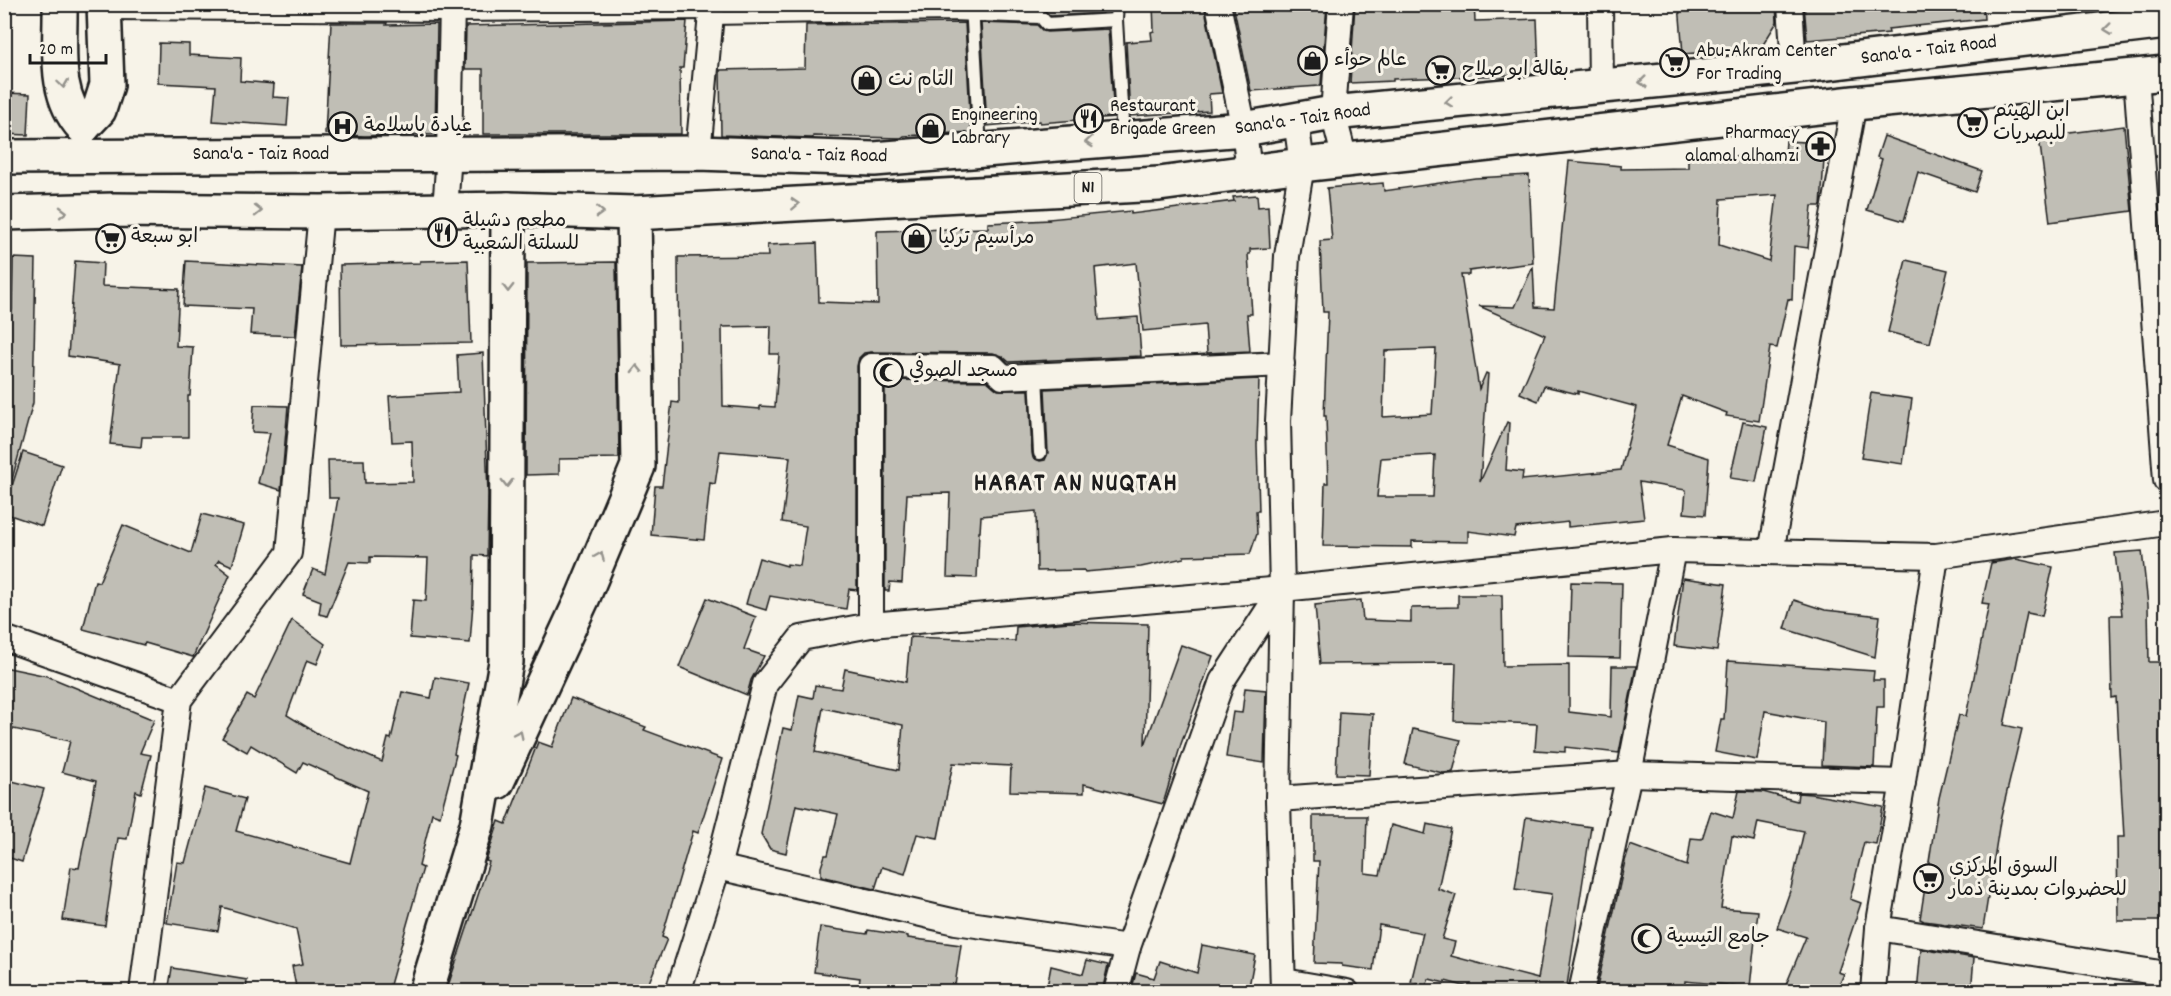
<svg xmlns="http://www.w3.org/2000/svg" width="2171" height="996" font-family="Dekko,'Playpen Sans Arabic',sans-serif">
  <rect width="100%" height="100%" fill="#f7f3e8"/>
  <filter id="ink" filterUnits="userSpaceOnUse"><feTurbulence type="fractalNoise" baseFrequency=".0167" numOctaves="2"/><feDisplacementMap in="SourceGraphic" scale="12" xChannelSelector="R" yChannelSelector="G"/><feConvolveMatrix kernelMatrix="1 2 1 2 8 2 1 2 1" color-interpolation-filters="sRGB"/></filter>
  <g filter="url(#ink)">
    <!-- building -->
    <g fill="#c0beb5" stroke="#1c1c1c" stroke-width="1.5" fill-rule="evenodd">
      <path d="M806,4h158v2l-158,2z"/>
      <path d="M980,4h123v9l-52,3 -9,-7 -62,-2z"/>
      <path d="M1153,4h51l18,89 -13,1 1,17 -80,5 -4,-74 26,-2 -1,-8 3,-1z"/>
      <path d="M1233,4h94l-6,80 -2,2 -68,5z"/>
      <path d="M1355,4h119l1,17 62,-2 2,55 -146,5v2l-43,2z"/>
      <path d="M1679,4h97l1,18 -16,26 -78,6z"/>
      <path d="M1804,4h179l1,15 -96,10 1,4 -82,7z"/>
      <path d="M687,21l-4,47h-3l1,66h-198v-65h-18l1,-43z"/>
      <path d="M331,23h56l-1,2 51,-1 -2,110 -70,2 -40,-2z"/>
      <path d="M965,23l6,109 -67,4 -3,2 -88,-2v2h-2l-90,-3 -1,-65 85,-2 1,-43z"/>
      <path d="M981,23l56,2 6,6 4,1 61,-3 6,88 -74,6v-2l-53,5z"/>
      <path d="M159,43l30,1v11l52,3 -1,23 34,3 -1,13 16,1 -2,28 -74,-5 3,-35 -58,-3z"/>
      <path d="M4,93l26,1 -2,41 -24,-1z"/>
      <path d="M2124,126l8,85 -82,11 -11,-85z"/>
      <path d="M1884,136l98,35 -7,21 -57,-20 -14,49 -37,-11 15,-51 -5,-2z"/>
      <path d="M1786,141l39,2 -4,63h-9l-4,42 -14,-2 -2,54 -4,-1 -11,49 -7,-1 -11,74 -33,-5 1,-3 -45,-17 -15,49 42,13 -4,57 -21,-2 2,-23 -47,-8 5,37 -76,8v-5l-52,6 -2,9 -46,-6v11l-56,-1v6l-89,-1 2,-63h3l-2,-67h-2l4,-104h-5l-3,-71 12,-1 -5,-52 56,-5 1,8 91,-13 54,-3 4,88 -64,8v4h-8l18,114 7,-16 2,1 -8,108 27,-60 2,1 -3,47 17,2 -1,8 99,-10 16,-63 -59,-16v3l-34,-8 -6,15 -18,-8 25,-58 -66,-29 36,1 18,-41 2,41 19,1 15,-147 52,5v3l67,-1v-14l52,2 45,-2zM1777,195l-8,66 -50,-16 2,-46zM1436,349l-4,65 -49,3 2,-66zM1435,455l-2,42h-56l4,-39z"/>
      <path d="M1257,195l1,12 10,-1 2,42 -20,1v5h-2l4,60h-5l3,37 -43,2 -2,-28 -62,6 -7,-68 -41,5 4,52 39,-3 3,39 -132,6 -7,-6 -9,-3 -122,-1 -7,1 -5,5 -2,8v224l-8,-1 -3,20 -76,-13 -4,14 -20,-6 13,-46 28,8v-2l13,2 6,-40 -24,-4 8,-65 -70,-6 -5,33 -5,-1 -6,57 -53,-5 4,-49h7l10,-84 7,1 -1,-146 90,-1 -1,-11 50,-2 2,59 59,2 -1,-73 111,-3v-5l61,-3 -1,-1 83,-8v3l103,-13 -1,-4zM771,326l-1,28h9l-4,53 -15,-1v3l-37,-3 -1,-79z"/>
      <path d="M13,258l23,1 -3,144 -22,80 -7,-1v-172h8z"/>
      <path d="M468,260l3,83 -130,2 -1,-80 80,-2v-2z"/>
      <path d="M1906,260l42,10 -18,73 -42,-11z"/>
      <path d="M75,261l28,2 -1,23 77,3 -3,57 17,1 -3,49h-2v41h-46l-1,10 -31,-3 10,-80 -52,-8z"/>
      <path d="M186,261l116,6 -7,69 -45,-2 2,-25 -69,-3z"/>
      <path d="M616,262l3,196 -60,1v15l-33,1 1,-212z"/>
      <path d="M483,353l5,141 -1,62 -13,-1 -1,48 -3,40 -60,-5 3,-38 13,1 2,-43 -58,-1v6l-21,-1 -22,54 -8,-2 2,-13 -18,-7 10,-25 12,5 13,-76h-9l-1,-38h36l1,23 48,-1 -1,-41 -20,1 -3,-46 70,-4 -2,-37z"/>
      <path d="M1259,379l-2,66 2,66h-3l1,23 -7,20 -66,2v2l-43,9 -56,5 -1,-2 -47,1 -1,-60 -55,5 -1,16h-1l-2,46 -30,-1 3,-84 -43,1 -5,89 -12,-1 -1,9h-4v-211l102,1 11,9h31l3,63 1,5 7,3 5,-1 3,-7 -3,-64z"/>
      <path d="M1871,393l41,6 -9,65 -42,-6z"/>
      <path d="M254,405l34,1 -7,84 -23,-7 12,-50 -18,-1z"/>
      <path d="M1743,422l24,5 -11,55 -26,-4z"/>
      <path d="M23,452l39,13 -20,61 -38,-13v-26l7,2z"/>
      <path d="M202,514l42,11 -12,41 -13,-6 -3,4 14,11 -37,82 -48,-14 -1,2 -61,-16 12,-48 4,1 24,-57 68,28z"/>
      <path d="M2142,551l6,54 1,57h17v43l-3,1 3,99 -6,1v115h-42l-1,-84h7l-8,-140 -4,1 -2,-83h12l-7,-62z"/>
      <path d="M2016,559l37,8 -11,49 -15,-3 -23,112 18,4 -22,92 -17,108 -59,-8 -4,-2 19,-121 20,-83 7,1 23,-112 -7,-1 9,-40z"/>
      <path d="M1683,578l43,6 -9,67 -43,-5z"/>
      <path d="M1571,582l51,1 -2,75 -51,-1z"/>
      <path d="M1458,595h44l1,71 66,-1v47l42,5 1,-51h24l-17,87 -54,-6v5l-30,-2 2,-26 -83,-3 2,-58 -136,1 -5,-59 46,-5 2,20 48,2v-14l47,-1z"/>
      <path d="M707,598l49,19 -12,32 20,7 -13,24 -4,15 -68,-28z"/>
      <path d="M1794,600l31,10 55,6 -5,41 -90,-28z"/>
      <path d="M292,620l33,24 -8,20 -10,-4 -20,55 33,20 62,27 6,-24 3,1 11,-47 29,6 4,-21 34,6 -15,71 2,1 -16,61 -8,-3 -13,53 4,2 -35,124h-91l-5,-26 11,-2 -7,-35 -74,-22 -4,24 -51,-8 10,-61 8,1 20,-75 40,11 -9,32 114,32 18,-72 -65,-29 -6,11 -46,-28 -4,7 -25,-14 25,-43 7,4z"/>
      <path d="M1069,622l79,2 -3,121 36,-100 32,11 -32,88 -18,60 -79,-20v9l-74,-2 1,-25 -58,-3 -15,75 -21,-4 -12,40 -23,-7 -7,22 -54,-13v-9l4,-12h3l10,-41 -42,-9 -10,48 -16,-4 -9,-15 22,-106 9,2 7,-35 14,3 2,-13 26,4 4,-20 61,13 4,-45 105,4 1,-14zM823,708l80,17 -4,45 -84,-18z"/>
      <path d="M1728,661l146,10 -1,9h11v27h-7l-3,60 -52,-2 2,-43 -59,-11 -8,49 -42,-8 6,-33h3z"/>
      <path d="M4,667l43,9 107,44 -14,33 11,2 -10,38 -5,-2 -9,48 -9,-1 -13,88 -42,-6 8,-53 8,1 17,-87 -34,-9 8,-31 -66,-14z"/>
      <path d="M1245,688l21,2 -2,73 -38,-6 7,-45 9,1z"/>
      <path d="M571,698l75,29 -2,3 78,29 -24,74 -5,-2 -31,106 5,2 -22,53h-199l43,-130 -3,-1 13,-40 7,3 32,-82 14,5z"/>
      <path d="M1339,712l34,2 -4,61 -33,-1z"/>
      <path d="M1413,729l48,11 -8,32 -10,1 -38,-9z"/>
      <path d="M4,779l40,10 -22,73 -18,-6z"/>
      <path d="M1739,791l24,1 34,9 1,-8 13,1 72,13 -7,37 -12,-2 -14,57 11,4 -23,69 6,2 -8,18h-53l23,-55 -29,-9 14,-40 13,-57 -46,-9 -4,19 -22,-5 -11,72 37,3 -8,76 -65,-6 -1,11h-88l29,-131 5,-16 57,21 4,-28 11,1 9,-28 22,7z"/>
      <path d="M1313,816h54l-2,57 15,2 11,-50 34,9 2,-10 24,5 -13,60 18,6 -14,44 13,3 -4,14 87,23 14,-85 -37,-5 11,-72 65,10 -25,165 -83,-1 -38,-10v2l-16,-4 -3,7 -15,-4 12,-49 -44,-8 -6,45 -31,-4v-2l-28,-1 5,-102h-6z"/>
      <path d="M820,927l47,7 1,-4 40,6v2l53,7 -7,47 -54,-6v6h-42l2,-14 -46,-6z"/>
      <path d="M1202,945l53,10 -7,37h-117l5,-19 18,5 6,-17 37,12z"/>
      <path d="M1921,949l53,9 -3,34h-54z"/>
      <path d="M1087,960l21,5 -6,27h-56l5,-26 32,8z"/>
      <path d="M172,968l75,12 -1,12h-78z"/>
    </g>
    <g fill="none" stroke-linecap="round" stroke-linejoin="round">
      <defs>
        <g id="lane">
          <path d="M972,4l8,146"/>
          <path d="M1117,4l-1,16 7,118"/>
          <path d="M711,18l239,-4 91,3 6,7 69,-4"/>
          <path d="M1036,375l4,78"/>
        </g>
        <g id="street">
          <path d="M1218,4l26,125 5,44"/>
          <path d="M1341,4l-8,109 12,47"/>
          <path d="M1600,4l1,82"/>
          <path d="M1790,4l4,63"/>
          <path d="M104,7l348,2 260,-2"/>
          <path d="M2136,76l30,404"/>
          <path d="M698,153l14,-149"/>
          <path d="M445,210l4,-56 3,-150"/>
          <path d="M1771,552l83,-449"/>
          <path d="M871,625v-259l122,1 10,10 279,-13"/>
          <path d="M4,638l175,62"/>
          <path d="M1278,799l351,-25 274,8"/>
          <path d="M718,867l238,55 172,25"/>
          <path d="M1878,928l288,46"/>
          <path d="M1284,981l63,11"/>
          <path d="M142,992l37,-292 110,-147 32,-341"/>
          <path d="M678,992l40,-125 47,-183 36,-46 70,-13 411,-36 391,-39 263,6 230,-33"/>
          <path d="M1116,992l12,-45 94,-266 60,-92"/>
          <path d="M1283,992l-5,-193 4,-210 -4,-168 9,-165 15,-91 -6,-45"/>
          <path d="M1581,992l48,-218 44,-224"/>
          <path d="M1873,992l5,-64 25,-146 33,-226"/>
        </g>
        <g id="secondary">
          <path d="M60,4c1,43 -8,89 23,123"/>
          <path d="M83,127l16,-17 8,-25 -3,-81"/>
          <path d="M497,782l86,-185 55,-131 -4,-253"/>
          <path d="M426,992l51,-167 29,-163 2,-453"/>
        </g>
        <g id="highway">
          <path d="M4,157l694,-4 176,6 370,-30 89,-16 461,-46 372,-45"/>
          <path d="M4,213l110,-3 207,2 187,-3 126,4 525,-29 143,-19 552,-62 312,-30"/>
        </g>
      </defs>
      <!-- lane casing -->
      <use href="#lane" stroke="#1c1c1c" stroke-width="16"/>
      <!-- street casing -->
      <use href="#street" stroke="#1c1c1c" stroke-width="28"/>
      <!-- secondary casing -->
      <use href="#secondary" stroke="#1c1c1c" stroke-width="38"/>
      <!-- highway casing -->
      <use href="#highway" stroke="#1c1c1c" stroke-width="38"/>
      <!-- lane -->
      <use href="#lane" stroke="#f7f3e8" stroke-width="12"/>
      <!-- street -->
      <use href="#street" stroke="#f7f3e8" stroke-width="24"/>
      <!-- secondary -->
      <use href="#secondary" stroke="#f7f3e8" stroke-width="33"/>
      <!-- highway -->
      <use href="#highway" stroke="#f7f3e8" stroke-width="33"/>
    </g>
    <!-- one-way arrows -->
    <defs><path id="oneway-chevron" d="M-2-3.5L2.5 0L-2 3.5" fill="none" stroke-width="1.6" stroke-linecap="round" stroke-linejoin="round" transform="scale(1.5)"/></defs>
    <g stroke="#94928c">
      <use href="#oneway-chevron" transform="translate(2108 29) rotate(173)"/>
      <use href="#oneway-chevron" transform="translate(1643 82) rotate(174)"/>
      <use href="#oneway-chevron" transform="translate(63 84) rotate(82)"/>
      <use href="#oneway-chevron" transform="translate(1449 102) rotate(174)"/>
      <use href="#oneway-chevron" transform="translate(1089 142) rotate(175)"/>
      <use href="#oneway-chevron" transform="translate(795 204) rotate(-3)"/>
      <use href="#oneway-chevron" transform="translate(258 211)"/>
      <use href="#oneway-chevron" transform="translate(63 212) rotate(-1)"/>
      <use href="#oneway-chevron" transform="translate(600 212) rotate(2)"/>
      <use href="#oneway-chevron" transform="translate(508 288) rotate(90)"/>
      <use href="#oneway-chevron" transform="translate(637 369) rotate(-91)"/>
      <use href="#oneway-chevron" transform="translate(507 483) rotate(90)"/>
      <use href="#oneway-chevron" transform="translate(600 556) rotate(-67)"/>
      <use href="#oneway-chevron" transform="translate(519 734) rotate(-65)"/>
    </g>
  </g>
  <!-- icons -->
  <defs>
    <symbol id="shop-ring" viewBox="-11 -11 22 22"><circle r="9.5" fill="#f7f3e8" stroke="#1c1c1c" stroke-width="1.5"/><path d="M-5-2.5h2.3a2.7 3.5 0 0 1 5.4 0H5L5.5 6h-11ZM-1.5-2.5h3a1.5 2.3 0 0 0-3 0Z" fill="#1c1c1c"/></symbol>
    <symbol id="supermarket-ring" viewBox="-11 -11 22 22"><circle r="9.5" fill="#f7f3e8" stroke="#1c1c1c" stroke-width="1.5"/><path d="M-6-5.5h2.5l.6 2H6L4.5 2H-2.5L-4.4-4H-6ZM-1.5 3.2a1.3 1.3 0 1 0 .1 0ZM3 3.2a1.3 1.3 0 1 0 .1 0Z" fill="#1c1c1c"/></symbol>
    <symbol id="restaurant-ring" viewBox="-11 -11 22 22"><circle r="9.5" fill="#f7f3e8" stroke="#1c1c1c" stroke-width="1.5"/><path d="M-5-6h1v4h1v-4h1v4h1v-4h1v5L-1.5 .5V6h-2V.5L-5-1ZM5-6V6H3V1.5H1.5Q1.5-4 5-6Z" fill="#1c1c1c"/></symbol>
    <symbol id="hospital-ring" viewBox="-11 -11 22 22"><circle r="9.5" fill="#f7f3e8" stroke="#1c1c1c" stroke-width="1.5"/><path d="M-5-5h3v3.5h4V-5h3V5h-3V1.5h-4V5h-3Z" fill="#1c1c1c"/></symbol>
    <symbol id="pharmacy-ring" viewBox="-11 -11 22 22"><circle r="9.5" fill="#f7f3e8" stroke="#1c1c1c" stroke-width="1.5"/><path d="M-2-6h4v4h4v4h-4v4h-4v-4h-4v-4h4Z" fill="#1c1c1c"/></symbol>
    <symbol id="mosque-ring" viewBox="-11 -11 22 22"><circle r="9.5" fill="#f7f3e8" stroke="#1c1c1c" stroke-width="1.5"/><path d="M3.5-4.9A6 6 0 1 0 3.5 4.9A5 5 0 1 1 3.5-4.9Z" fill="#1c1c1c"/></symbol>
  </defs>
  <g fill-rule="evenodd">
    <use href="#shop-ring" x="1296" y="44" width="33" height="33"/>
    <use href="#supermarket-ring" x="1658" y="46" width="33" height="33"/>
    <use href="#supermarket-ring" x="1424" y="54" width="33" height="33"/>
    <use href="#shop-ring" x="850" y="64" width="33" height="33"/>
    <use href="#restaurant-ring" x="1072" y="102" width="33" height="33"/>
    <use href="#supermarket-ring" x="1956" y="106" width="33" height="33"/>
    <use href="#hospital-ring" x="326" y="110" width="33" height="33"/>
    <use href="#shop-ring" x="914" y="112" width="33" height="33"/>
    <use href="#pharmacy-ring" x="1804" y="130" width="33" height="33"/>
    <use href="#restaurant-ring" x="426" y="216" width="33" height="33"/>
    <use href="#supermarket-ring" x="94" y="222" width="33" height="33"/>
    <use href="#shop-ring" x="900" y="222" width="33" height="33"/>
    <use href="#mosque-ring" x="872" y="356" width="33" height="33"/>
    <use href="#supermarket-ring" x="1912" y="862" width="33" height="33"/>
    <use href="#mosque-ring" x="1630" y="922" width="33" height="33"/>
  </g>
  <g text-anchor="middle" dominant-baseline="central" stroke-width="6" stroke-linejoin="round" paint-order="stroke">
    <!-- shield labels -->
    <rect fill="#f7f3e8" stroke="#5e5c59" stroke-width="1.5" x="1074.5" y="173" width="27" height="30" rx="4.5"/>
    <g font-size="18" font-weight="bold" fill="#1c1c1c">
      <text x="1088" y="188">N1</text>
    </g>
    <!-- street labels -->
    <g font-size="20" fill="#1c1c1c" stroke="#f7f3e8">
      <text transform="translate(1929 51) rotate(-7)">Sana'a - Taiz Road</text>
      <text transform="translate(1303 120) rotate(-8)">Sana'a - Taiz Road</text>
      <text x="261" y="155">Sana'a - Taiz Road</text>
      <text transform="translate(819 156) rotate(1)">Sana'a - Taiz Road</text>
    </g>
    <!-- poi labels -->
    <g font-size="20" fill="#1c1c1c" stroke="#f7f3e8" text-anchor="start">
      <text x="1696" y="52">Abu-Akram Center<tspan x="1696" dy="23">For Trading</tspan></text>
      <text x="1334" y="61">عالم حوأء</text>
      <text x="1462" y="71">بقالة ابو صلاح</text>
      <text x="888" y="81">التام نت</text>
      <text x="1110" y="107">Restaurant<tspan x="1110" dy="23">Brigade Green</tspan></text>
      <text x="1993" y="112">ابن الهيثم<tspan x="1993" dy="23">للبصريات</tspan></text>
      <text x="951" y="116">Engineering<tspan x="951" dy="23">Labrary</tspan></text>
      <text x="364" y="127">عيادة باسلامة</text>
      <text x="1799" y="134" text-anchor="end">Pharmacy<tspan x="1799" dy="23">alamal alhamzi</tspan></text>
      <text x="463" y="222">مطعم دشيلة<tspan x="463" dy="23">للسلتة الشعبية</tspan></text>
      <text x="131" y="238">ابو سبعة</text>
      <text x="938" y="239">مرأسيم تركيا</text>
      <text x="909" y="372">مسجد الصوفي</text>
      <text x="1949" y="868">السوق المركزي<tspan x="1949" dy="23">للحضروات بمدينة ذمار</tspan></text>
      <text x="1667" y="938">جامع التيسية</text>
    </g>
    <!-- district labels -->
    <g font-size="26" font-weight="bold" letter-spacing="1.5" fill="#1c1c1c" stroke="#f7f3e8">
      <text x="1076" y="484">HARAT AN NUQTAH</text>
    </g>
  </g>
  <!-- margin -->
  <rect width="2171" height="996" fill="none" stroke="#f7f3e8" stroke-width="24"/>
  <rect x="12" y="12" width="2147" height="972" fill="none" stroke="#1c1c1c" stroke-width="2" filter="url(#ink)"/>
  <!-- scale -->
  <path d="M30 54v9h76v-9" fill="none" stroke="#1c1c1c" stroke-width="3"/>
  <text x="39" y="54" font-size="18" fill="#1c1c1c" stroke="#f7f3e8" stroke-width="4.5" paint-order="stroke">20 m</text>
</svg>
